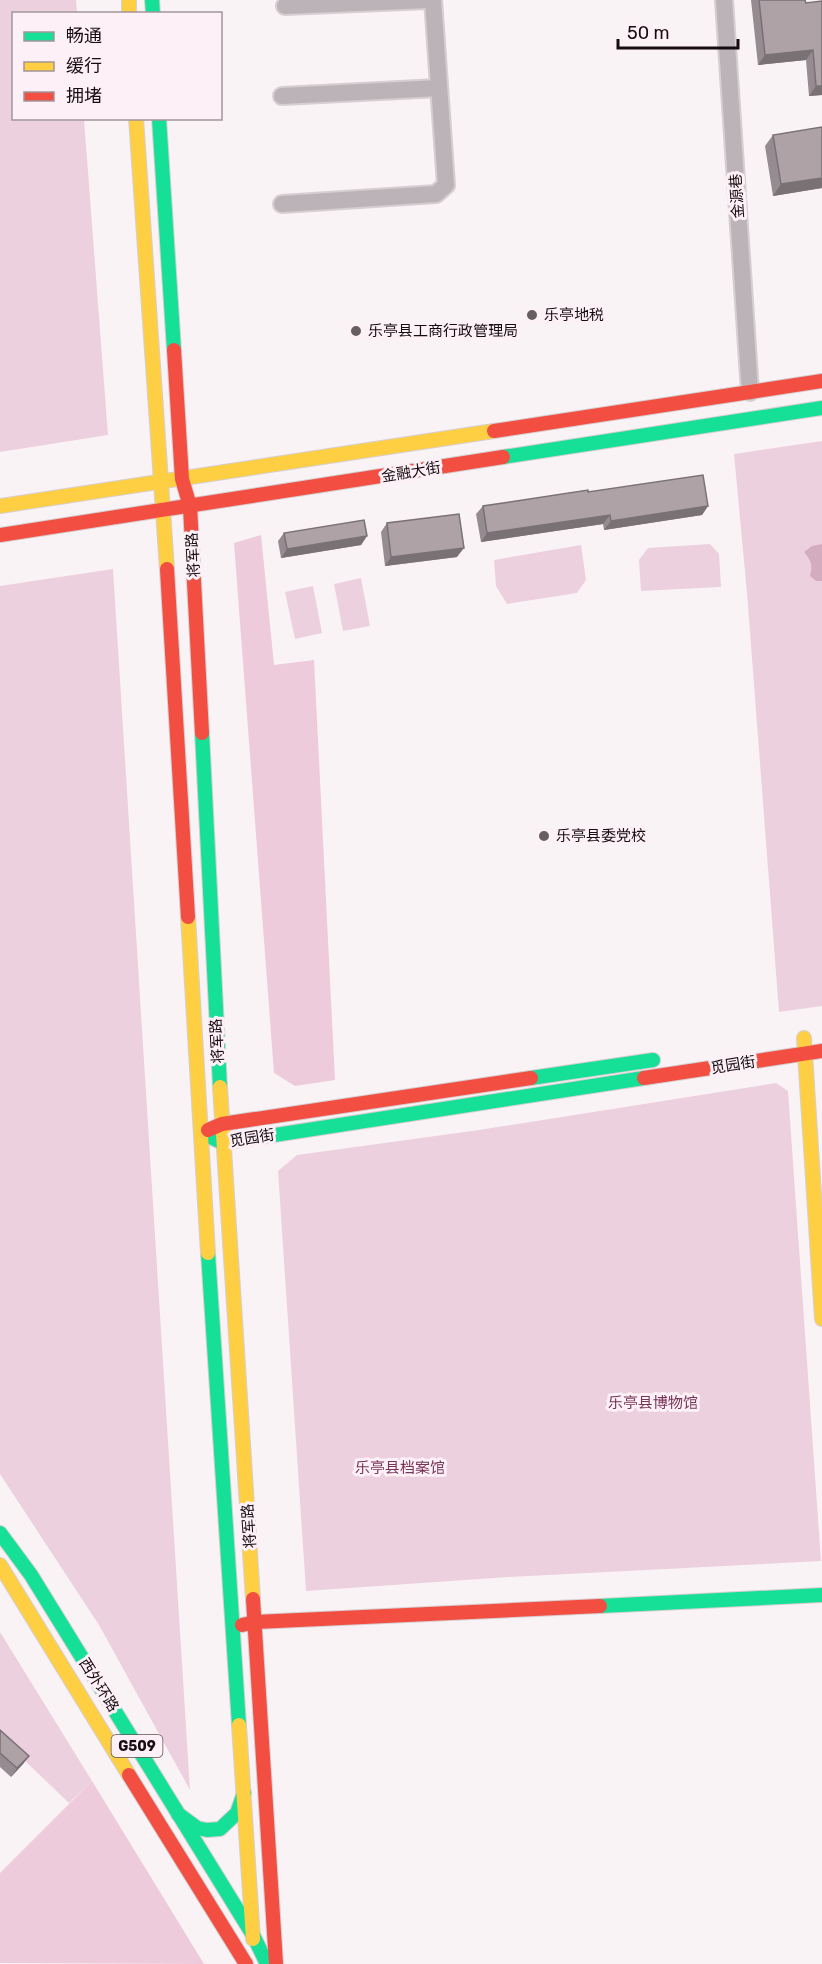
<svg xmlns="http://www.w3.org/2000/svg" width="822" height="1964" font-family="Rubik,'Noto Sans SC',sans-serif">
  <rect width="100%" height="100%" fill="#faf3f6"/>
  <!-- green -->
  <g fill="#edd0dd">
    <path d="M0,0h76l1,13 -63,1v104l70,1 24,316 -108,17z"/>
    <path d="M822,441v565l-43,6 -32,-419 -13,-139z"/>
    <path d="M710,544l9,10 2,33 -80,4 -2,-31 9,-12z"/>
    <path d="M581,545l5,35 -9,13 -70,11 -11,-18 -2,-26z"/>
    <path d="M113,569l77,1221 -91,-165 -99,-151v-888z"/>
    <path d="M361,578l9,48 -27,5 -9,-47z"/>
    <path d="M313,586l9,47 -27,6 -10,-47z"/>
    <path d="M776,1083l12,8 33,470 -312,16 -203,14 -28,-420 19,-16 182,-25z"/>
    <path d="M0,1632l92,149 -23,22 -69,-66z"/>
  </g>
  <!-- forest -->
  <g fill="#edcbda">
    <path d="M261,535l13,130 40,-5 21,420 -40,6 -21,-13 -40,-530z"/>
    <path d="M92,1781l112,183 -204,-1v-90z"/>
  </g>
  <!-- water -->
  <path fill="#d4acbf" d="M822,544v37h-6l-6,-5c3,-10 1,-16 -6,-24l8,-6z"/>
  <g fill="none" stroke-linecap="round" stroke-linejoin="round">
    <defs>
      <g id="street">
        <path d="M724,0l26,392"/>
        <path d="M285,6l143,-6"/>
        <path d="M282,96l157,-8"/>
        <path d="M282,204l154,-10 10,-9 -13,-185"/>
      </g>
      <g id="fast">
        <path d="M152,0l1,14"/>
        <path d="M159,118l15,232"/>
        <path d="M503,457l319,-49"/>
        <path d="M202,733l18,354"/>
        <path d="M531,1078l122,-18"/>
        <path d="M208,1136l15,7 421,-65"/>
        <path d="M208,1253l31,472"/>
        <path d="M0,1533l31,42 222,360 14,29"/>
        <path d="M600,1606l222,-11"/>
        <path d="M178,1814l19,14 10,2 13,-1 17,-16 7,-20"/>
      </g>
      <g id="slow">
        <path d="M129,0v14"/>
        <path d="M136,118l31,451"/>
        <path d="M0,506l494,-75"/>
        <path d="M188,917l20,336"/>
        <path d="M804,1038l18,281"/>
        <path d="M220,1087l33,512"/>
        <path d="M0,1565l129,210"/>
        <path d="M239,1725l14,214"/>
      </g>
      <g id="jam">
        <path d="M174,350l8,129 8,27 12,227"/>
        <path d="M494,431l328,-50"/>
        <path d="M0,535l503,-78"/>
        <path d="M167,569l21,348"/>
        <path d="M644,1078l178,-27"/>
        <path d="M208,1130l14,-6 309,-46"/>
        <path d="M253,1599l23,365"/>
        <path d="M242,1625l13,-3 345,-16"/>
        <path d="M129,1775l117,189"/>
      </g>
    </defs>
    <!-- street casing -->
    <use href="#street" stroke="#d5cfd1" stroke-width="20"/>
    <!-- fast casing -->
    <use href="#fast" stroke="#d5cfd1" stroke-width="16"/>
    <!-- slow casing -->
    <use href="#slow" stroke="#d5cfd1" stroke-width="16"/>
    <!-- jam casing -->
    <use href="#jam" stroke="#d5cfd1" stroke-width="16"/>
    <!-- street -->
    <use href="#street" stroke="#bbb3b7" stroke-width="16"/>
    <!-- fast -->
    <use href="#fast" stroke="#16e098" stroke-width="14"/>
    <!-- slow -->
    <use href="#slow" stroke="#ffcf43" stroke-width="14"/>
    <!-- jam -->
    <use href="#jam" stroke="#f24e42" stroke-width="14"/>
  </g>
  <!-- wall -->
  <g fill="#968b90">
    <path d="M751,0h54l17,95 -13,1 -3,-36 -48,5z"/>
    <path d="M822,127v61l-49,8 -8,-50 8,-11z"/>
    <path d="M588,492l120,14 -6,9 -98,15 -1,-6 -122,18 -5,-28 7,-8z"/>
    <path d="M387,523l70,34 -72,9 -4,-34z"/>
    <path d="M284,533l83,3 -6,9 -80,13 -3,-17z"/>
    <path d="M0,1730l29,26 -6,8 -12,13 -11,-10z"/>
  </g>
  <!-- shaded-wall -->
  <g fill="#7a7175">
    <path d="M813,50l-7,10 -48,5 7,-10z"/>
    <path d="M816,86h6v9l-13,1z"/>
    <path d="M822,178v10l-49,8 8,-12z"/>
    <path d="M708,506l-6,9 -98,15 7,-9z"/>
    <path d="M610,515l-7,9 -122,18 6,-9z"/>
    <path d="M367,536l-6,9 -80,13 6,-9z"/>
    <path d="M464,548l-7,9 -72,9 6,-9z"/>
    <path d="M29,1756l-6,8 -12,13 6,-9z"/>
  </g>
  <!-- building -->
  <g fill="#aea2a7" stroke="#7a7175" stroke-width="1.5">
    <path d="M759,0h46l1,3 16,-2v85h-6l-3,-36 -48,5z"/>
    <path d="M822,127v51l-41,6 -8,-49z"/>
    <path d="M703,475l5,31 -97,15 -1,-6 -123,18 -4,-27 105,-16v2z"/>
    <path d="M459,514l5,34 -73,9 -4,-34z"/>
    <path d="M364,520l3,16 -80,13 -3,-16z"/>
    <path d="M0,1730l29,26 -12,12 -17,-15z"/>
  </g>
  <!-- markers -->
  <g fill="#665e61" stroke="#fdf0f6" stroke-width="2">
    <circle cx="532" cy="315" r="6"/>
    <circle cx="356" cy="331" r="6"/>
    <circle cx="544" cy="836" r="6"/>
  </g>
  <g text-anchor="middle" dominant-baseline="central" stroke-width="6" stroke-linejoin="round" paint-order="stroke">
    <!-- shield labels -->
    <rect fill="#fdf0f6" stroke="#5c5156" stroke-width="1.5" x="111.5" y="1735" width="51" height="22" rx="4.5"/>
    <g font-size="14" font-weight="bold" fill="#170d11">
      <text x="137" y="1746">G509</text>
    </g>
    <!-- street labels -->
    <g font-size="15" fill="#170d11" stroke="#fdf0f6">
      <text transform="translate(737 196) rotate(-94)">金源巷</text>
      <text transform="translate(411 472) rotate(-9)">金融大街</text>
      <text transform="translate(193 555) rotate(-93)">将军路</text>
      <text transform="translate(217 1041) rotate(-93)">将军路</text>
      <text transform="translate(733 1065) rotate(-9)">觅园街</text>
      <text transform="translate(252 1138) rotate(-9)">觅园街</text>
      <text transform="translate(249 1526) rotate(-94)">将军路</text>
      <text transform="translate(99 1685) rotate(58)">西外环路</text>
    </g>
    <!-- poi labels -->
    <g font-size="15" fill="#170d11" stroke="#fdf0f6" text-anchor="start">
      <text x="544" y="315">乐亭地税</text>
      <text x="368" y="331">乐亭县工商行政管理局</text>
      <text x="556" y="836">乐亭县委党校</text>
    </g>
    <!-- park labels -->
    <g font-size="15" fill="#773558" stroke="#fdf0f6">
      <text x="653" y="1403">乐亭县博物馆</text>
      <text x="400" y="1468">乐亭县档案馆</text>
    </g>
  </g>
  <!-- legend -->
  <rect x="12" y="12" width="210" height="108" fill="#fdf0f6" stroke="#a1959a" stroke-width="1.5"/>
  <rect x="24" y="32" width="30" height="9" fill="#16e098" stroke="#a1959a" stroke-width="1.5"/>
  <text x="66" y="42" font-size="18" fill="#170d11">畅通</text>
  <rect x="24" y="62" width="30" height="9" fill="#ffcf43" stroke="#a1959a" stroke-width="1.5"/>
  <text x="66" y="72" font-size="18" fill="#170d11">缓行</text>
  <rect x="24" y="92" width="30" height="9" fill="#f24e42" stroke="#a1959a" stroke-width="1.5"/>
  <text x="66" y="102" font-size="18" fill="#170d11">拥堵</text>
  <!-- scale -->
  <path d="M618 39v9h120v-9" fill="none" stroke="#170d11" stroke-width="3"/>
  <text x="627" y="39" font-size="18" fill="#170d11" stroke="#fdf0f6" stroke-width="4.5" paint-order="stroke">50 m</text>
</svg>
